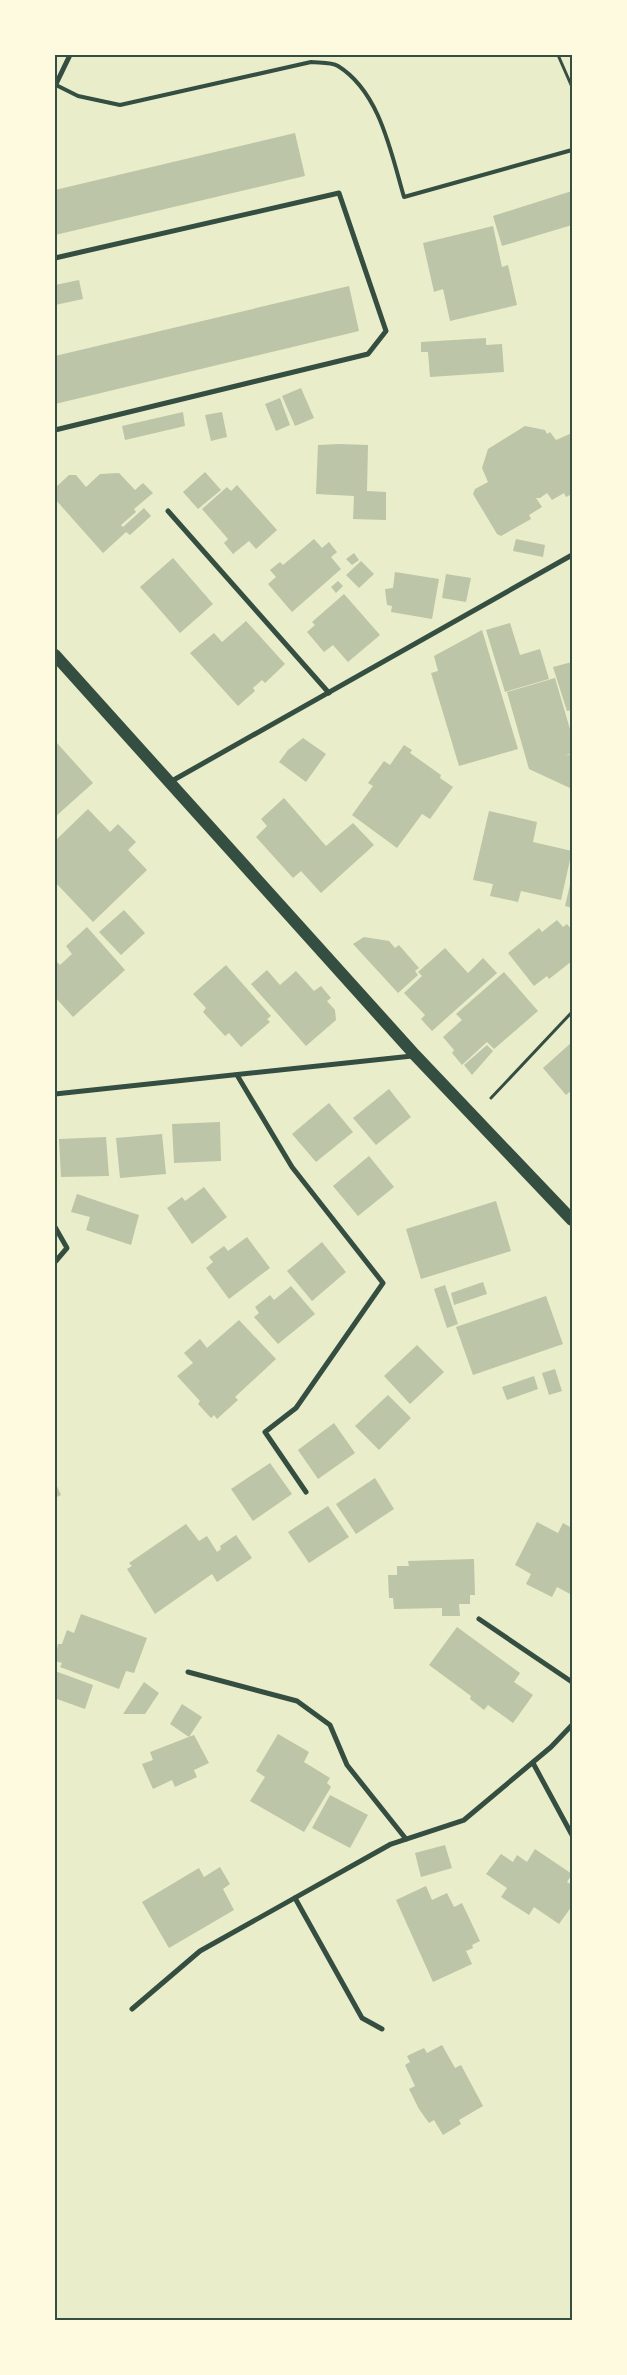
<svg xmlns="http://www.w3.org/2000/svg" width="627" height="2375" font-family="'Source Serif 4',serif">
  <rect width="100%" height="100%" fill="#e9edc9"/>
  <!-- building -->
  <g fill="#bcc5a7">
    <path d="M295,133l10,43 -250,59v-45z"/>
    <path d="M572,191v34l-70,21 -9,-30z"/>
    <path d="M493,226l9,41 6,-2 9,40 -67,16 -7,-32 -9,3 -11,-49z"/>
    <path d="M79,280l4,19 -28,6v-20z"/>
    <path d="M349,286l10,45 -304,73v-48z"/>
    <path d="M486,338v7l16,-1 2,28 -74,5 -2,-25h-7v-10z"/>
    <path d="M301,388l13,30 -19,8 -13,-30z"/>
    <path d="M280,398l10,27 -14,6 -11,-27z"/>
    <path d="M183,412l2,14 -60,14 -3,-14z"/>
    <path d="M222,412l5,25 -16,4 -6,-26z"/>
    <path d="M525,426l20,4 2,4 3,-2 6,8 16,-7v61l-6,3 -2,-4 -12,7 -5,-7 -7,5h-4l6,9 -13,8 2,4 -30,17 -4,-2 -24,-40 2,-5 13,-7 -6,-14 6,-19z"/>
    <path d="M339,444l29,1 -1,46 19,1v28l-33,-1 1,-23 -38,-2 2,-49z"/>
    <path d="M205,472l16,18 -23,19 -15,-17z"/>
    <path d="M119,473l16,17 8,-7 10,10 -19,16 2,3 -15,13 2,2 21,-19 7,8 -21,19 -4,-3 -23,21 -48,-54v-11l14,-13h7l10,12 14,-13z"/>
    <path d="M237,485l40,45 -21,19 -7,-8 -16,13 -9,-11 4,-4 -26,-30 25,-22 4,4z"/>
    <path d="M314,539l8,9 7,-6 8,10 -6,5 10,12 -49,43 -24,-28 8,-7 -6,-7 10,-8 3,3z"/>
    <path d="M516,539l29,6 -2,12 -30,-6z"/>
    <path d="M354,553l5,7 -7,5 -6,-6z"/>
    <path d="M173,558l40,46 -33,29 -40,-46z"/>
    <path d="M361,561l13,13 -15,14 -13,-13z"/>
    <path d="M395,572l44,7 -7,40 -41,-7 1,-6 -5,-1 -2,-16 8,-1z"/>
    <path d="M446,574l25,4 -5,24 -24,-4z"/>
    <path d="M338,581l5,5 -7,7 -5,-6z"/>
    <path d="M344,594l36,41 -32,27 -15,-17 -9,7 -17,-20 8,-7 -3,-3z"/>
    <path d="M246,621l39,43 -20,19 -3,-3 -9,8 2,3 -17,15 -48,-53 24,-20 8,9z"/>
    <path d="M510,623l10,32 20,-6 9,30 -44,13 -19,-62z"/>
    <path d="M482,630l36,119 -59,17 -28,-93 7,-2 -4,-15z"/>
    <path d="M572,662v48l-5,1 -14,-44z"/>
    <path d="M555,678l17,58v17l-8,3 8,-2v35l-43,-20 -22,-77z"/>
    <path d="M303,738l23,16 -20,28 -27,-20 9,-12z"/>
    <path d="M56,742l37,41 -38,34v-74z"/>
    <path d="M404,745l8,5 -2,3 31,22 -1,3 13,9 -23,32 -8,-5 -25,34 -45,-33 21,-29 -5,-3 16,-22 6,4z"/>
    <path d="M284,798l42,48 27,-23 21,22 -53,48 -20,-22 -8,7 -37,-41 11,-11 -6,-7z"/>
    <path d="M88,809l22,23 8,-8 18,18 -8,8 19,20 -54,52 -38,-40v-41z"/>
    <path d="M489,811l48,11 -4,20 39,9 -11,49 -40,-9 -3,11 -28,-6 3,-12 -20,-4z"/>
    <path d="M572,876v32l-7,-2z"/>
    <path d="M124,910l21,23 -24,22 -22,-23z"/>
    <path d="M557,920l6,7 4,-3 5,6v31l-23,18 -2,-3 -13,10 -26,-33 31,-25 3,4z"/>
    <path d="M87,927l38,43 -52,47 -18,-20v-37l5,5 12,-11 -6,-8z"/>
    <path d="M364,937l25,4 6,7 4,-3 20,23 -4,3 3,4 -20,18 -45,-49z"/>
    <path d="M445,948l23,25 15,-15 14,15 -65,58 -11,-12 4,-4 -21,-22 18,-17 -4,-4z"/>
    <path d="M226,965l45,51 -4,3 3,3 -29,25 -12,-14 -4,3 -22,-24 3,-4 -13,-14z"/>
    <path d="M267,970l13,15 16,-14 18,20 7,-5 10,12 -4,3 8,9 1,10 -30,26 -55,-62z"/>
    <path d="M504,972l34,39 -44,38 -7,-7 -25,23 -10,-12 2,-3 -11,-13 19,-17 -6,-6z"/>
    <path d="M572,1042v48l-6,5 -23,-27z"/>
    <path d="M487,1045l6,6 -21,24 -8,-10z"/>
    <path d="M389,1089l22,28 -35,28 -23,-27z"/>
    <path d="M329,1103l24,29 -37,30 -24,-28z"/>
    <path d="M220,1122l1,39 -47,2 -2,-39z"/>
    <path d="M162,1134l4,40 -46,4 -4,-40z"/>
    <path d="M106,1137l3,39 -48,1 -2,-38z"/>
    <path d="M369,1156l25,31 -36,29 -25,-30z"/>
    <path d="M204,1187l23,30 -35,27 -25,-36 15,-11 3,4z"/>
    <path d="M77,1194l62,21 -8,30 -45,-15 4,-13 -19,-5z"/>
    <path d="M496,1201l15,50 -90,28 -15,-50z"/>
    <path d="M247,1237l23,31 -41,31 -23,-31 7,-6 -4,-5 15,-11 4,5z"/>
    <path d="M322,1242l24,30 -34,29 -25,-30z"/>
    <path d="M483,1282l4,12 -33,11 -3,-12z"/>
    <path d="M445,1285l13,39 -11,4 -13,-39z"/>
    <path d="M291,1286l24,28 -37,30 -24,-27 5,-4 -4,-6 15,-12 4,5z"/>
    <path d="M546,1296l17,48 -90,31 -17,-48z"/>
    <path d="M239,1320l37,39 -41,38 3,3 -21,19 -3,-4 -3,3 -13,-14 2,-3 -23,-25 16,-13 -9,-10 16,-14 7,9z"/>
    <path d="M417,1345l27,27 -34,32 -26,-28z"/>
    <path d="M555,1369l7,22 -13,4 -7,-22z"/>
    <path d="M534,1376l4,13 -31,11 -5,-13z"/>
    <path d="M388,1395l23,23 -32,32 -24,-24z"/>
    <path d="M334,1423l21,30 -37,26 -20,-29z"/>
    <path d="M270,1463l22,31 -39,27 -22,-32z"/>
    <path d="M375,1478l19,31 -38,25 -20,-30z"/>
    <path d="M55,1482l6,13 -6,3z"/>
    <path d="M328,1506l21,31 -40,26 -21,-31z"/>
    <path d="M537,1522l21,11 5,-10 9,5v67l-15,-8 -5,10 -26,-13 5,-10 -16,-9z"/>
    <path d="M186,1524l13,17 8,-5 10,16 4,-3 -1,-3 16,-11 16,23 -35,24 -5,-8 -57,40 -28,-45 5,-3 -3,-3z"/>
    <path d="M474,1559l1,36h-5v9h-11l1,12h-18v-8l-48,1 -1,-11h-4l-1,-23h9v-9h12l-1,-5z"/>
    <path d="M81,1614l66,24 -13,35 -8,-2 -7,18 -59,-22 2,-4 -7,-2 3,-17h4l5,-14 7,3z"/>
    <path d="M457,1627l63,46 -6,9 19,13 -20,28 -25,-18 -4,5 -14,-11 1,-3 -42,-31z"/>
    <path d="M55,1671l38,14 -8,24 -28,-10 -2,3z"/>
    <path d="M144,1682l15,11 -14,21h-22z"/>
    <path d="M182,1704l20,13 -13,20 -19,-13z"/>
    <path d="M278,1734l31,18 -5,10 26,16 -3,5 4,4 -27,45 -54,-31 15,-24 -9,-6z"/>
    <path d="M194,1735l15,28 -15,7 3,7 -22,10 -3,-7 -19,9 -11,-25 11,-4 -3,-8z"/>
    <path d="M330,1795l38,20 -18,33 -38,-20z"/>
    <path d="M445,1845l7,23 -31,9 -6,-24z"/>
    <path d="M535,1849l37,25 -5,8 5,3v21l-13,18 -25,-17 -5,8 -28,-18 6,-9 -21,-14 15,-20 12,8 4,-7 10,7z"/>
    <path d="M220,1867l10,17 -7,5 11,21 -65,38 -27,-46 57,-34 5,9z"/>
    <path d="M426,1886l6,14 15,-7 7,14 8,-4 18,38 -8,4 1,3 -7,3 6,13 -39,18 -37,-82z"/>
    <path d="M442,2045l13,23 6,-3 22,41 -24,14 2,4 -18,11 -9,-15 -5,3 -10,-14 -10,-20 6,-3 -10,-21 5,-3 -3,-6 17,-8 3,5z"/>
  </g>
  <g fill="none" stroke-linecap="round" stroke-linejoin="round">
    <!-- path -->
    <g stroke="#344e41" stroke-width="3">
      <path d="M558,55l14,32"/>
      <path d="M491,1098l81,-86"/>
    </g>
    <!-- service -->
    <path stroke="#344e41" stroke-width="4" d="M56,85l22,11 42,9 191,-43c8,1 20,0 27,4 42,26 53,87 66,131l168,-47"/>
    <!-- minor -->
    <g stroke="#344e41" stroke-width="5">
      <path d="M55,86l15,-31"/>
      <path d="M55,258l284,-65 47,138 -18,23 -313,76"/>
      <path d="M168,511l161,182"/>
      <path d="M170,782l402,-227"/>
      <path d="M237,1075l55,92 91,116 -87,125 -31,24 41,60"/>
      <path d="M55,1094l357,-38"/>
      <path d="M55,1227l12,21 -12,14"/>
      <path d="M479,1619l93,63"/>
      <path d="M188,1672l109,29 33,24 17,40 59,74"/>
      <path d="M533,1763l39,72"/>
      <path d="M295,1898l67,120 20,11"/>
      <path d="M132,2009l68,-58 191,-107 73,-24 87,-73 21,-22"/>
    </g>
    <!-- primary -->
    <path stroke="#344e41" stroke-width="12" d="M55,655l360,400 157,165"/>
  </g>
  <!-- border -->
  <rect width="627" height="2375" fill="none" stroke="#fefae0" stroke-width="112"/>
  <rect x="56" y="56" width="515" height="2263" fill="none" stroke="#344e41" stroke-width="2"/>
</svg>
